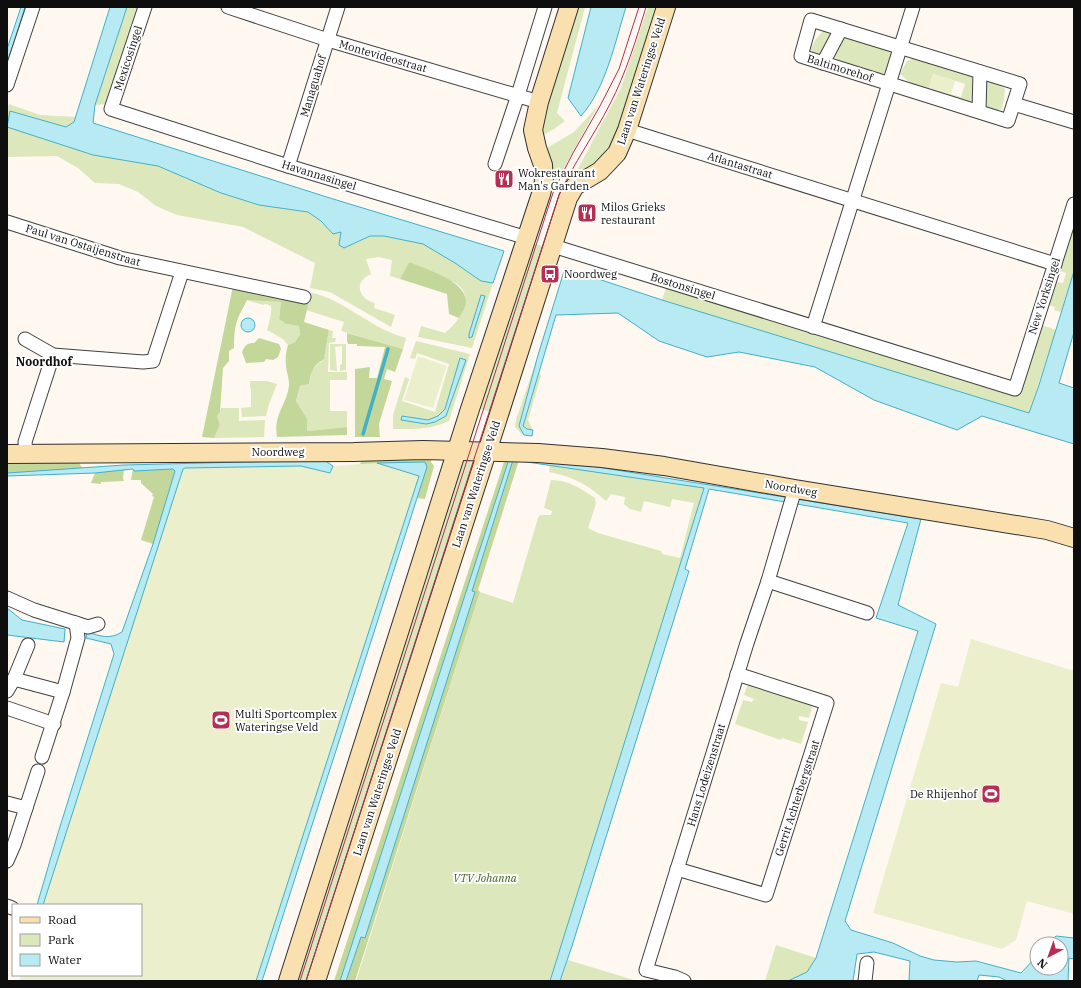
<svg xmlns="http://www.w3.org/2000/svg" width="1081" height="988" font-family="'IBM Plex Serif',serif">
  <rect width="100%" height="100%" fill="#fef8f0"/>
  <!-- green -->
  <g fill="#dce7bb" fill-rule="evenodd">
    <path d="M127,7h12l-32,97 -12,1z"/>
    <path d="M574,7h11l-28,106 8,8 -11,8 -16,9z"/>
    <path d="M648,7h11l-50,149 -38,26 50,-94z"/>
    <path d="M824,30l10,6 -14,20 -10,-6 6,-11z"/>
    <path d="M846,34l32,10 16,11 -7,14 -8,9 -33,-13 -13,-9 4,-13z"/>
    <path d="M920,56l56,20 -1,32 -61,-22 -14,-12 7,-13zM933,74l32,10 -4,13 -32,-9z"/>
    <path d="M983,78l9,2 13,9 -1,11 -3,9 -6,3 -11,-4z"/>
    <path d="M9,104l31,11 36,2 -2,5 -8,5 -55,-16 -4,12v-13z"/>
    <path d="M598,106l-46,84 -11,32 11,-49 -1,-13 -6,-11 29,-17z"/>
    <path d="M7,127l86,28 65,11 63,27 38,12 49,7 13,9 12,13 17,-5 4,15 16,-8h14l39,8 32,19 26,18 12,2 -21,65 -54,-11 3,-11 24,7c14,-11 31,-35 12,-49 -4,-3 -10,-4 -14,-6 -12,-6 -23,-11 -34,-16l-9,17 -10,-3 2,-16 -13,-3 -13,2 5,15c-18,8 -13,25 4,29l-1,5 21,7 -4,12 -61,-35 -20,-4 5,-25 -72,-36 -66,-12 -21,-9 -18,-14 -19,-8 -24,-1 -17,-15 -21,-12 -50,1z"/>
    <path d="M1074,225v46l-13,41 -7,-2 1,-3 -6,-2 8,-23 6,1 3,-10 -6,-2z"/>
    <path d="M533,243l13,4 -53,166 -15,-5z"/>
    <path d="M666,288l354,108 22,-71 14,5 -27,83 -367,-113z"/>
    <path d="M306,292c24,3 40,16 61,28 12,8 25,14 39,18l-3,11 -62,-18 3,-9 -38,-12 3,-9z"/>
    <path d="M246,300l35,2 -2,17 7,5 13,2 1,7 -5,9 -7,3 -5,-6 -16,-9c2,-6 5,-18 4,-24l-5,-2 -3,1z"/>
    <path d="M329,330l4,1 -1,7h4l-1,4 -6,1 -1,29h19v8h-17v31h17v16l-40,4 -6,-21 -5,-9 4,-15 9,-2 3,-14 12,-11z"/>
    <path d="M416,341l54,13 -21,67c-18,9 -37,8 -56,8v-14l12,-38 4,2 -7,22 33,11 14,-48 -32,-11 -2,6 -5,-1zM460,358l6,2 -15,43 -16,19 -33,-2 1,-4 25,4 10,-4 7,-7z"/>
    <path d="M330,344h16v26l-6,1v-6l2,-1v-18l-7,1 2,24 -7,-1z"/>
    <path d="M538,355l-19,71 5,9 -2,-1 -7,-7 1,-7z"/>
    <path d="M539,372l2,4 -13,44 5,10 -6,-1 -4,-3z"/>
    <path d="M250,381h17l10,3 -8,20 -3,12 -24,1 -1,-9 10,-1v-18l-1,-1z"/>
    <path d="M221,408h18v13l26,-1 -1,17 -50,1 6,-13 -3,-9 3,-4z"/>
    <path d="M463,459l13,4 -163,518h-21z"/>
    <path d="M550,464l154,24 -154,493h-194l124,-389 33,11 25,-85 2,-3h11l1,-4 -8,-3 7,-28c17,0 31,9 44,18l1,6 -8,24 10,5 63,18 1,3 18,4 14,-55 -22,-4 -2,8 -26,-6 -3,11 -11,-3 -6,-5 1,-7 -14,-3 -5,7c-19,-17 -32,-24 -57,-29z"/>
    <path d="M750,684l59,16 3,7 -3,11 -10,-2v4l9,2 -7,22 -19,-6 -1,2 -46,-16 8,-24 9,2 2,-3 -10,-4 3,-9z"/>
    <path d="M776,945l40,13 -9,14 -19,9h-23z"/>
    <path d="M568,960l69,21h-77z"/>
  </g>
  <!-- forest -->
  <g fill="#c4d79b">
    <path d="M409,262c16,7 56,18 57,39 0,6 -4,12 -7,17l-10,-4 -2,-20 -47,-15z"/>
    <path d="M233,286l76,15 -5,21 25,8 -5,29c-11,7 -13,12 -15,25l-9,2 -4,15 11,18v12l40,-4v8l-70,2c-4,-23 10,-32 12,-52 0,-4 -1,-9 -2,-13 -2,-10 -2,-17 1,-27l7,-3 5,-8 -1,-8 -13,-2 -7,-5 2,-17 -34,-2c-3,7 -8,14 -10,21 -3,9 -3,18 -3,27l-5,3v10l-6,7 -3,44 -3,4 3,9 -6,13 -12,-1z"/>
    <path d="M347,333l56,16 -8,23 -8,-3 -3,10 8,2 -13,43 1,13h-25v-68l15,-2 -1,11h8l8,-31 -28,-1v-2h-9l-1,-3z"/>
    <path d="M259,338l20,6 2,5 -3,8 -5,3 -7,-1 -2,3 -18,1 -4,-11c3,-7 5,-9 12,-9z"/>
    <path d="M432,456l-1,6 3,4 -9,33 -8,-1 10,-31 -48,-3 40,12 -61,-4 2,-8 4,-7z"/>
    <path d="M506,456h4l-170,525h-6z"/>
    <path d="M76,458l7,11 -76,4v-13z"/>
    <path d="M513,460h6l-41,130 2,2 -125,389h-9l15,-44 4,1 109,-346 -2,-1z"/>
    <path d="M133,469l2,2 38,-2 2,2 -22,73 -12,-4 13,-43 -2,-1 1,-2 -12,-11v-3h-10z"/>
    <path d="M124,470l-1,8 1,3 -23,1v2l-10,-1 4,-10z"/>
  </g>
  <!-- pitch -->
  <g fill="#ebefcc">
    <path d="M933,74l22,7 -4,13 -22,-6z"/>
    <path d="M418,356l29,10 -14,42 -29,-8z"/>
    <path d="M377,463l42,13 -163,505h-237l2,-6h120v-70h-98l140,-436 2,-1 116,-2 29,7 3,-7z"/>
    <path d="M971,639l103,32v243l-47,-13 -11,39 -14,9 -129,-36 68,-230 17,4z"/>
  </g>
  <!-- water -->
  <g fill="#b7eaf3" stroke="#42b0c6">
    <path d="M21,7h4l-18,57v-15z"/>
    <path d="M110,7h17l-32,98 -2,18 237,75 174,53 -11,32 -12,-2 -26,-18 -32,-19 -39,-8h-14l-26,12 -5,-3 2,-13 -8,2 -12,-13 -13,-9 -49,-7 -38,-12 -63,-27 -65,-11 -86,-28 3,-16 56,16 8,-5z"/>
    <path d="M591,7h35c-11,35 -20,81 -45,109l-13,-18z"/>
    <path d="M565,268l97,32 367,113 10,-28 35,-114v61l-15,51 15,5v56l-92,-28 -25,14 -83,-30 -59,-33 -76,-15 -32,5 -48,-16 -41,-28 -62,2 -33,111 4,3 6,1 -1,6 -8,-1 -5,-9 19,-71z"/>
    <path d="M481,295l4,1 -13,41 -3,1v-4z"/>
    <circle cx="248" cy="325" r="7"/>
    <path d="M460,358l6,2 -20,56 -11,6 -9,2 -25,-4 1,-4 26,4 10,-4 7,-7z"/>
    <path d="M510,456l44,4 367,59 -23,86 38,19 -91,297 6,9 42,13 27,13 14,4 23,2 19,-1 45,12 16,-17v12h24v-24h-13l8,-8 18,2v21l-5,-1 -1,23h-61l-8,-4 -20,-2 -2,6h-68l1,-20 -36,-9 -17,2 -4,27h-65l19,-9 9,-14 102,-327 -42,-13 32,-95 -199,-34 -24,80 4,2 -117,375 -12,35h-10l154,-493 -191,-28 -41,131 3,1 -110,346 -4,-1 -15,44h-6z"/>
    <path d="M324,460l9,6 -3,7 -29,-7 -116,2 -2,1 -140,436h-6l21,-72 56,-179 -3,-10 -25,-6 1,-6c14,4 22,8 35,0l31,-88 22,-73 -2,-2 -39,2 -1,-2 -38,4 -88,3v-3l117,-8z"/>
    <path d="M425,462l2,5 -165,514h-6l163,-505 -42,-13z"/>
    <path d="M7,608l15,12 43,9 -1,13 -57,-7z"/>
  </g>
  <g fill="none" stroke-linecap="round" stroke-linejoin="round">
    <!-- stream -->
    <path stroke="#42b0c6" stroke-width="3.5" d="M363,434l25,-85"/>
    <defs>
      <g id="street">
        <path d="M145,7l-34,102 177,57 239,72"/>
        <path d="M228,7l100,33 211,62"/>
        <path d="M811,20l209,64 -12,37 -207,-65z"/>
        <path d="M823,63l18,-34"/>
        <path d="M7,85l26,-78"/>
        <path d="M1014,104l60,18"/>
        <path d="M979,111l1,-39"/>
        <path d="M627,130l428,134"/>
        <path d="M495,164l23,-69 27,-88"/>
        <path d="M288,166l50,-159"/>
        <path d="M7,222l113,36 184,39"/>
        <path d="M553,246l462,143 59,-185"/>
        <path d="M813,327l100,-320"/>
        <path d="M25,339l28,16 90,7 10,-1 29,-89"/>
        <path d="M26,453l-1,-11 28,-87"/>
        <path d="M768,581l99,32"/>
        <path d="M7,598l27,12 54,17 10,-3"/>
        <path d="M14,679l14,-34"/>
        <path d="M7,691l7,-12 49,13"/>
        <path d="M7,708l47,16"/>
        <path d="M42,757l21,-65 15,-54 -2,-15"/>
        <path d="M7,803l19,5"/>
        <path d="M7,861l7,-16 24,-74"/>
        <path d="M677,869l89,26 61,-192 -90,-29"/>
        <path d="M7,906l5,2"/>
        <path d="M684,981l-9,-4 -29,-7 101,-327 21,-62 27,-92"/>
        <path d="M865,981l2,-18"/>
      </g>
      <g id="secondary">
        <path d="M7,454l347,-2 69,-2 115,3 64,5 62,8 131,23 252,41 27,8"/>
        <path d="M288,981l182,-572 71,-215 3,-12 -1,-17 -6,-17 -4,-18 6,-28 30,-95"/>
        <path d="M316,981l179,-554 73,-229 7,-12 25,-15 17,-18 10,-23 39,-123"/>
      </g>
    </defs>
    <!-- street casing -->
    <use href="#street" stroke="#414141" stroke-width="15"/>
    <!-- secondary casing -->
    <use href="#secondary" stroke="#303030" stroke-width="20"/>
    <!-- street -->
    <use href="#street" stroke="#fff" stroke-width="13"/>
    <!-- secondary -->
    <use href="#secondary" stroke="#fae0af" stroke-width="18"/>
    <!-- tram -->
    <g stroke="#b62e54" stroke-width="1">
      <path d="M300,981l248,-773 6,-18 19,-37 27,-47 19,-37 20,-62"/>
      <path d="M306,981l253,-786c15,-32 35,-60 51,-91 16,-31 26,-64 36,-97"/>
    </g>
  </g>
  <!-- icons -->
  <defs>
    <symbol id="restaurant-square" viewBox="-11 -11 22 22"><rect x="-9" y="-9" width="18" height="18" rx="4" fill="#b62e54" stroke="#fff"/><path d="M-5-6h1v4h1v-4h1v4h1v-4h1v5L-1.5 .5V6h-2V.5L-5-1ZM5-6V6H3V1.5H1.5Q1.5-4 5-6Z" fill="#fff"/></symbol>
    <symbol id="bus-square" viewBox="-11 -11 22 22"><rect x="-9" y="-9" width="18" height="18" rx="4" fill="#b62e54" stroke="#fff"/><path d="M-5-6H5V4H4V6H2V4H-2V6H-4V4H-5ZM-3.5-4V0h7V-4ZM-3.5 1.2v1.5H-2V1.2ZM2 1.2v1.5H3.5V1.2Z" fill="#fff"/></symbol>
    <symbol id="stadium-square" viewBox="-11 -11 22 22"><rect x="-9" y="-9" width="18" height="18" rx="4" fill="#b62e54" stroke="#fff"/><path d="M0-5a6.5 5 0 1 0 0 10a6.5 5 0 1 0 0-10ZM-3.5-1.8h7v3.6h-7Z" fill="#fff"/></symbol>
  </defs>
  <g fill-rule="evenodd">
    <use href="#restaurant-square" x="493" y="168" width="22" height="22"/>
    <use href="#restaurant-square" x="576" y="202" width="22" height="22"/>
    <use href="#bus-square" x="539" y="263" width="22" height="22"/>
    <use href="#stadium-square" x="210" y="709" width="22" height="22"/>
    <use href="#stadium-square" x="980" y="783" width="22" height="22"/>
  </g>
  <g text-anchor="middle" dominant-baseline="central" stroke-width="4" stroke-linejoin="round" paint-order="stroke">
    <!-- street labels -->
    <g font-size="11" fill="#0e0e0e" stroke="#fff">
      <text transform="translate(383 56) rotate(16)">Montevideostraat</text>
      <text transform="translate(128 58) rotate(-72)">Mexicosingel</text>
      <text transform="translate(840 68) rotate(17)">Baltimorehof</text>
      <text transform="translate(641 81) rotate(-72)">Laan van Wateringse Veld</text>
      <text transform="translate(313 86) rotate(-73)">Managuahof</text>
      <text transform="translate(740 165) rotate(17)">Atlantastraat</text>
      <text transform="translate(319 175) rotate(17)">Havannasingel</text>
      <text transform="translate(83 245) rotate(17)">Paul van Ostaijenstraat</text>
      <text transform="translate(683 286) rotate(17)">Bostonsingel</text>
      <text transform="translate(1044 296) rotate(-72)">New Yorksingel</text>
      <text x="278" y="452">Noordweg</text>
      <text transform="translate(476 484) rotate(-72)">Laan van Wateringse Veld</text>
      <text transform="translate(791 488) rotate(10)">Noordweg</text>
      <text transform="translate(706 775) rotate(-73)">Hans Lodeizenstraat</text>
      <text transform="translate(377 792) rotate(-72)">Laan van Wateringse Veld</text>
      <text transform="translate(797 798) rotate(-72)">Gerrit Achterbergstraat</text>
    </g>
    <!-- poi labels -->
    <g font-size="11" fill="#0e0e0e" stroke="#fff" text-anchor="start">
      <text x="518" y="173">Wokrestaurant<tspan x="518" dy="13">Man's Garden</tspan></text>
      <text x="601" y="207">Milos Grieks<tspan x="601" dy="13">restaurant</tspan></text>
      <text x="564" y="274">Noordweg</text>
      <text x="235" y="714">Multi Sportcomplex<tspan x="235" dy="13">Wateringse Veld</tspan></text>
      <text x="977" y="794" text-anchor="end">De Rhijenhof</text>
    </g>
    <!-- park labels -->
    <g font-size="11" font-style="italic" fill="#3e6222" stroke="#fff">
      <text x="485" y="878">VTV Johanna</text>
    </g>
    <!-- neighbourhood labels -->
    <g font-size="12" font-weight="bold" fill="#0e0e0e" stroke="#fff">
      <text x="44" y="361">Noordhof</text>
    </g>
  </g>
  <!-- border -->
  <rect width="1081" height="988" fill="none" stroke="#0e0e0e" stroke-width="16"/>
  <!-- legend -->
  <rect x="12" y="904" width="130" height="72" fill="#ffffff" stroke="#9f9f9f"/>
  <rect x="20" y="917" width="20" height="6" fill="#fae0af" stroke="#9f9f9f"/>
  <text x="48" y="924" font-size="12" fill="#0e0e0e">Road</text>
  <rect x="20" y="934" width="20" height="12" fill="#dce7bb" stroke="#9f9f9f"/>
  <text x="48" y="944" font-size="12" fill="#0e0e0e">Park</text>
  <rect x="20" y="954" width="20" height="12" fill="#b7eaf3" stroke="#9f9f9f"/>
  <text x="48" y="964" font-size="12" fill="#0e0e0e">Water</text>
  <!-- north arrow -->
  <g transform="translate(1049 956) rotate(221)"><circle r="19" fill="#ffffff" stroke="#9f9f9f"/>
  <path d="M0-3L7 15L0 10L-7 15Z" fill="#b62e54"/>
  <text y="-6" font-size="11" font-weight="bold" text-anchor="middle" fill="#0e0e0e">N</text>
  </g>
</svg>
